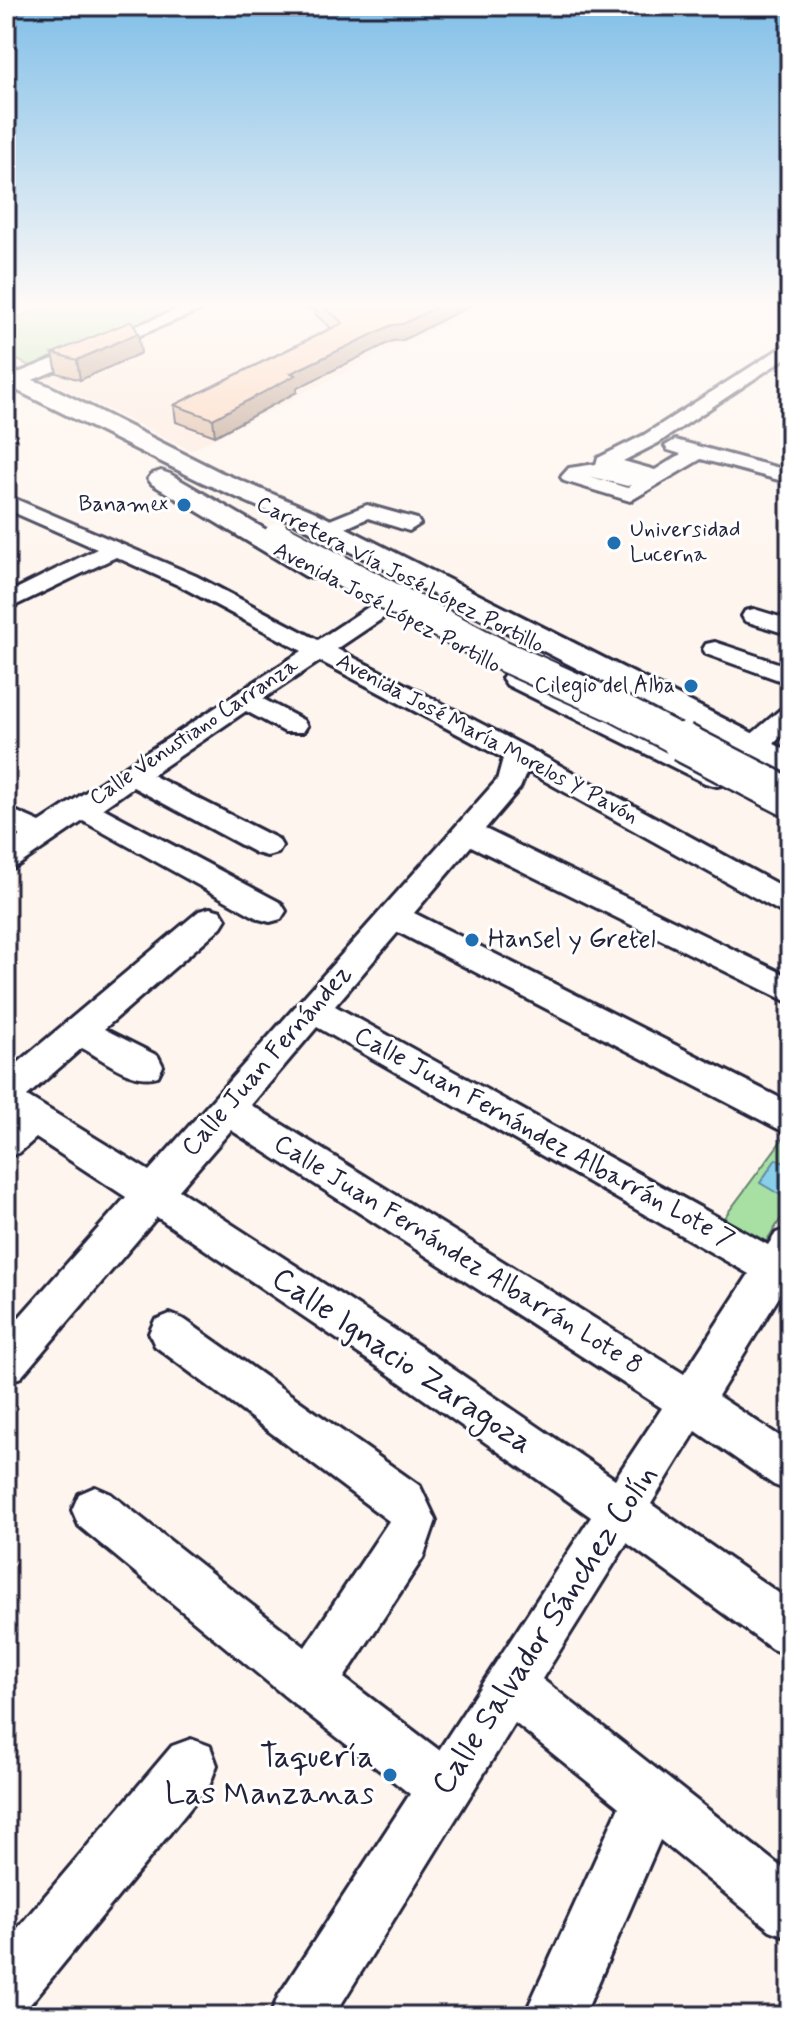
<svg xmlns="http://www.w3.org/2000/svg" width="796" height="2022" font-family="Mynerve,sans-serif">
  <rect width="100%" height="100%" fill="#fef5ee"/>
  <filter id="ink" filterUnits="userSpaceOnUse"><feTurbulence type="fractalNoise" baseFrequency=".0125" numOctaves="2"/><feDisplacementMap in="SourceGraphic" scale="16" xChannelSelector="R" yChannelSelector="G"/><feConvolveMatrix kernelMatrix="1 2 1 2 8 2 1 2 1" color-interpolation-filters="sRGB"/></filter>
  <g filter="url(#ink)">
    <!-- built -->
    <path fill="#fde8da" d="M217,303h266l-292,147 -153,-74z"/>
    <!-- green -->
    <g fill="#a8dfa3" stroke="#65806f" stroke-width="2">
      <path d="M55,303h138l-162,64 -25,-13v-32z"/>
      <path d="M790,1129v76l-27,41 -42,-24z"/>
    </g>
    <!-- water -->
    <path fill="#88cfe9" stroke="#5f8aa3" stroke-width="2" d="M776,1159l14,7v22l-6,9 -24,-14z"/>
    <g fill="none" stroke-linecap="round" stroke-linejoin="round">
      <defs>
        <g id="minor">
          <path d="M194,303h23l-187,78h-12l-3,-4 3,-4z"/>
          <path d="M790,342v13l-132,88 -35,18 32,9 26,-16 -13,-4 -3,-4 10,-6 115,31v12l-89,-24 -71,42 -66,-20 -3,-4 8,-9 27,-4 2,-6 46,-23zM589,476l38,10 4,-1 -4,3z"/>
          <path d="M6,495l190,81 122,64 58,-38h16l4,5 -4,5 -55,37 191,99 262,143v24l-11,-4 -252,-140 -7,17 -35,41 305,148v26l-319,-157 -57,67 376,190v32l-392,-203 -63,74 433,239 8,-12 14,-5v67l-8,-3 -64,104 72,47v48l-16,-6 -78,-54 -45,73 139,97v55l-18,-7 -145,-106 -85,136 248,195v64l-20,-8 -110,-90 -76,176h-60l95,-209 -104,-84 -181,293h-64l9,-21 131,-201 -118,-92 -213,-176 -7,-16 7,-16 16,-7 16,7 194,153 84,-126 -234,-175 -6,-13 6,-13 15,-6 15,6 235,166 16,34 -13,38 -79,120 95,72 152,-233 -204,-144 -230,-156 -136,160 -15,6v-51l120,-135 -90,-59 -17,15 -13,4v-84l193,-162 11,-3 11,3 5,8 -5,8 -117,102 54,27 5,10 -5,10c-26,8 -53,-16 -76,-28l-55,48 122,75 348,-391 6,-22 -183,-97 -57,38 40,21 4,6 -4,6h-18l-39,-21 -94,64 126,64 4,7 -4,7 -11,3 -11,-3 -123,-66 -30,21 178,95 5,8 -5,8 -11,3 -11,-3 -176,-98 -66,45 -11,3v-24l14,-9 -14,-8v-21l34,15 262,-171 -122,-65 -64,-29 -110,53v-16l91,-45 -91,-40zM317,1027l432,247 -65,100 -433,-269zM231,1130l431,278 -47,71 -197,-134 -239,-155z"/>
          <path d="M367,505l50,14 3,5 -11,7 -41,-13 -40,18 -11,-7 3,-5z"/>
          <path d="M754,609l36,11v15l-45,-14 -3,-5 3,-5z"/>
          <path d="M715,642l75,25v17l-84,-30 -3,-5 3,-5z"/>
          <path d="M790,707v22l-50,44 -10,2 -10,-2 -4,-6 4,-6 61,-52z"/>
          <path d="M191,1739l19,7 7,19 -7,19 -183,224 -21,8v-74l166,-196z"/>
        </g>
        <g id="major">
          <path d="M6,370l43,16 171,86 93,39 477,241v23l-12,-3 -483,-249 -93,-41 -196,-97z"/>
          <path d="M161,471l9,3 155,90 4,6 -4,6 -10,2 -10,-2 -153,-92 -4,-5 4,-5z"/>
          <path d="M518,669l211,100 5,7 -5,7 -12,3 -12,-3 -198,-98 -5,-7 5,-7z"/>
        </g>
      </defs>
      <!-- minor casing -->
      <use href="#minor" stroke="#22223b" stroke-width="6"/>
      <!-- major casing -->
      <use href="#major" stroke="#22223b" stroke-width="6"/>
      <!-- minor -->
      <use href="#minor" fill="#fff" fill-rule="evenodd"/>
      <!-- major -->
      <use href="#major" fill="#fff" fill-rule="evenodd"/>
      <defs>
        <path id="major-bridge-far1" d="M278,538l223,117 115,52 70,37"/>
        <path id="major-bridge" d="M682,742l108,56"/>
      </defs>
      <!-- major-bridge-far1 casing -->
      <use href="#major-bridge-far1" stroke="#22223b" stroke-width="34" stroke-linecap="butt"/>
      <!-- major-bridge casing -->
      <use href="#major-bridge" stroke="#22223b" stroke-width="43" stroke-linecap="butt"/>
      <!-- major-bridge-far1 -->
      <use href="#major-bridge-far1" stroke="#fff" stroke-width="30"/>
      <!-- major-bridge -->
      <use href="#major-bridge" stroke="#fff" stroke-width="38"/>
    </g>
    <!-- wall -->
    <g fill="#d8af93" stroke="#22223b" stroke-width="2">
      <path d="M290,303h185l-72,37 -11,1 -95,47v4l-82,44 -39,-14 -2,-17 157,-77 -15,-13 -1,-5z"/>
      <path d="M53,353h88l-61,27 -23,-7z"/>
    </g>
    <!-- shaded-wall -->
    <g fill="#b08e78" stroke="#22223b" stroke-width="2">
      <path d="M444,303h31l-72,37 -11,1 -95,47v4l-82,44 -2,-17 78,-46 101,-48z"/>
      <path d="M138,333l3,20 -61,27 -3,-20z"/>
    </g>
    <!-- building -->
    <g fill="#fbcbab" stroke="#22223b" stroke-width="2">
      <path d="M320,303h124l-41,21 -11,1 -101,48 5,2 -83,44 -39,-14 169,-82z"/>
      <path d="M132,321l6,12 -61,27 -24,-7z"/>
    </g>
  </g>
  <!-- sky -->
  <linearGradient id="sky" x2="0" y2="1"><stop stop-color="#81bfe8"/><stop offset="0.52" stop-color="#fffaf7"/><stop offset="1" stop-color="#fffaf7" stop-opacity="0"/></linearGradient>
  <rect width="796" height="586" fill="url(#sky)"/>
  <!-- markers -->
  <g fill="#1f6fb2" stroke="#fff" stroke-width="3">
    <circle cx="184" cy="505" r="8"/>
    <circle cx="614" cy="543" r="8"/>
    <circle cx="691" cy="686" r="8"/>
    <circle cx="472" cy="940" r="8"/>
    <circle cx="390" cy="1775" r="8"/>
  </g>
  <g text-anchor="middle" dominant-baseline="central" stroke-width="6" stroke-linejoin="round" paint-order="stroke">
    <!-- far-poi labels -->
    <g font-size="22" fill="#22223b" stroke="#fff" text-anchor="end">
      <text x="168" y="505">Banamex</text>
      <text x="630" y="530" text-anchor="start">Universidad<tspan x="630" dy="25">Lucerna</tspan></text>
      <text x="675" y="686">Cilegio del Alba</text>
    </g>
    <!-- far-street labels -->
    <g font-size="22" fill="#22223b" stroke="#fff">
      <text transform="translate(400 575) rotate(27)">Carretera Vía José López Portillo</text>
      <text transform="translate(387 608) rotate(28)">Avenida José López Portillo</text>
      <text transform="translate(194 732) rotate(-34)">Calle Venustiano Carranza</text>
      <text transform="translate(487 739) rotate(28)">Avenida José María Morelos Y Pavón</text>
    </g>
    <!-- poi labels -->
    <g font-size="26" fill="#22223b" stroke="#fff" text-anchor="start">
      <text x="488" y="940">Hansel y Gretel</text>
    </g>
    <!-- street labels -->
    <g font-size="26" fill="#22223b" stroke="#fff">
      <text transform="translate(267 1061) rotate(-49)">Calle Juan Fernández</text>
      <text transform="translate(544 1138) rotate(29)">Calle Juan Fernández Albarrán Lote 7</text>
      <text transform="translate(458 1255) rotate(32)">Calle Juan Fernández Albarrán Lote 8</text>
    </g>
    <!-- near-street labels -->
    <g font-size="32" fill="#22223b" stroke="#fff">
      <text transform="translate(402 1361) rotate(34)">Calle Ignacio Zaragoza</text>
      <text transform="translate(545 1630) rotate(-57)">Calle Salvador Sánchez Colín</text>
    </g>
    <!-- near-poi labels -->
    <g font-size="32" fill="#22223b" stroke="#fff" text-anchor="end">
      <text x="374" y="1757">Taquería<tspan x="374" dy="37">Las Manzanas</tspan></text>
    </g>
  </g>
  <!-- margin -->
  <rect width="796" height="2022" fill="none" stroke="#fff" stroke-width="32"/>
  <rect x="16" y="16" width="764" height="1990" fill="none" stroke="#22223b" stroke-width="3" filter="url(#ink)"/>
</svg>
